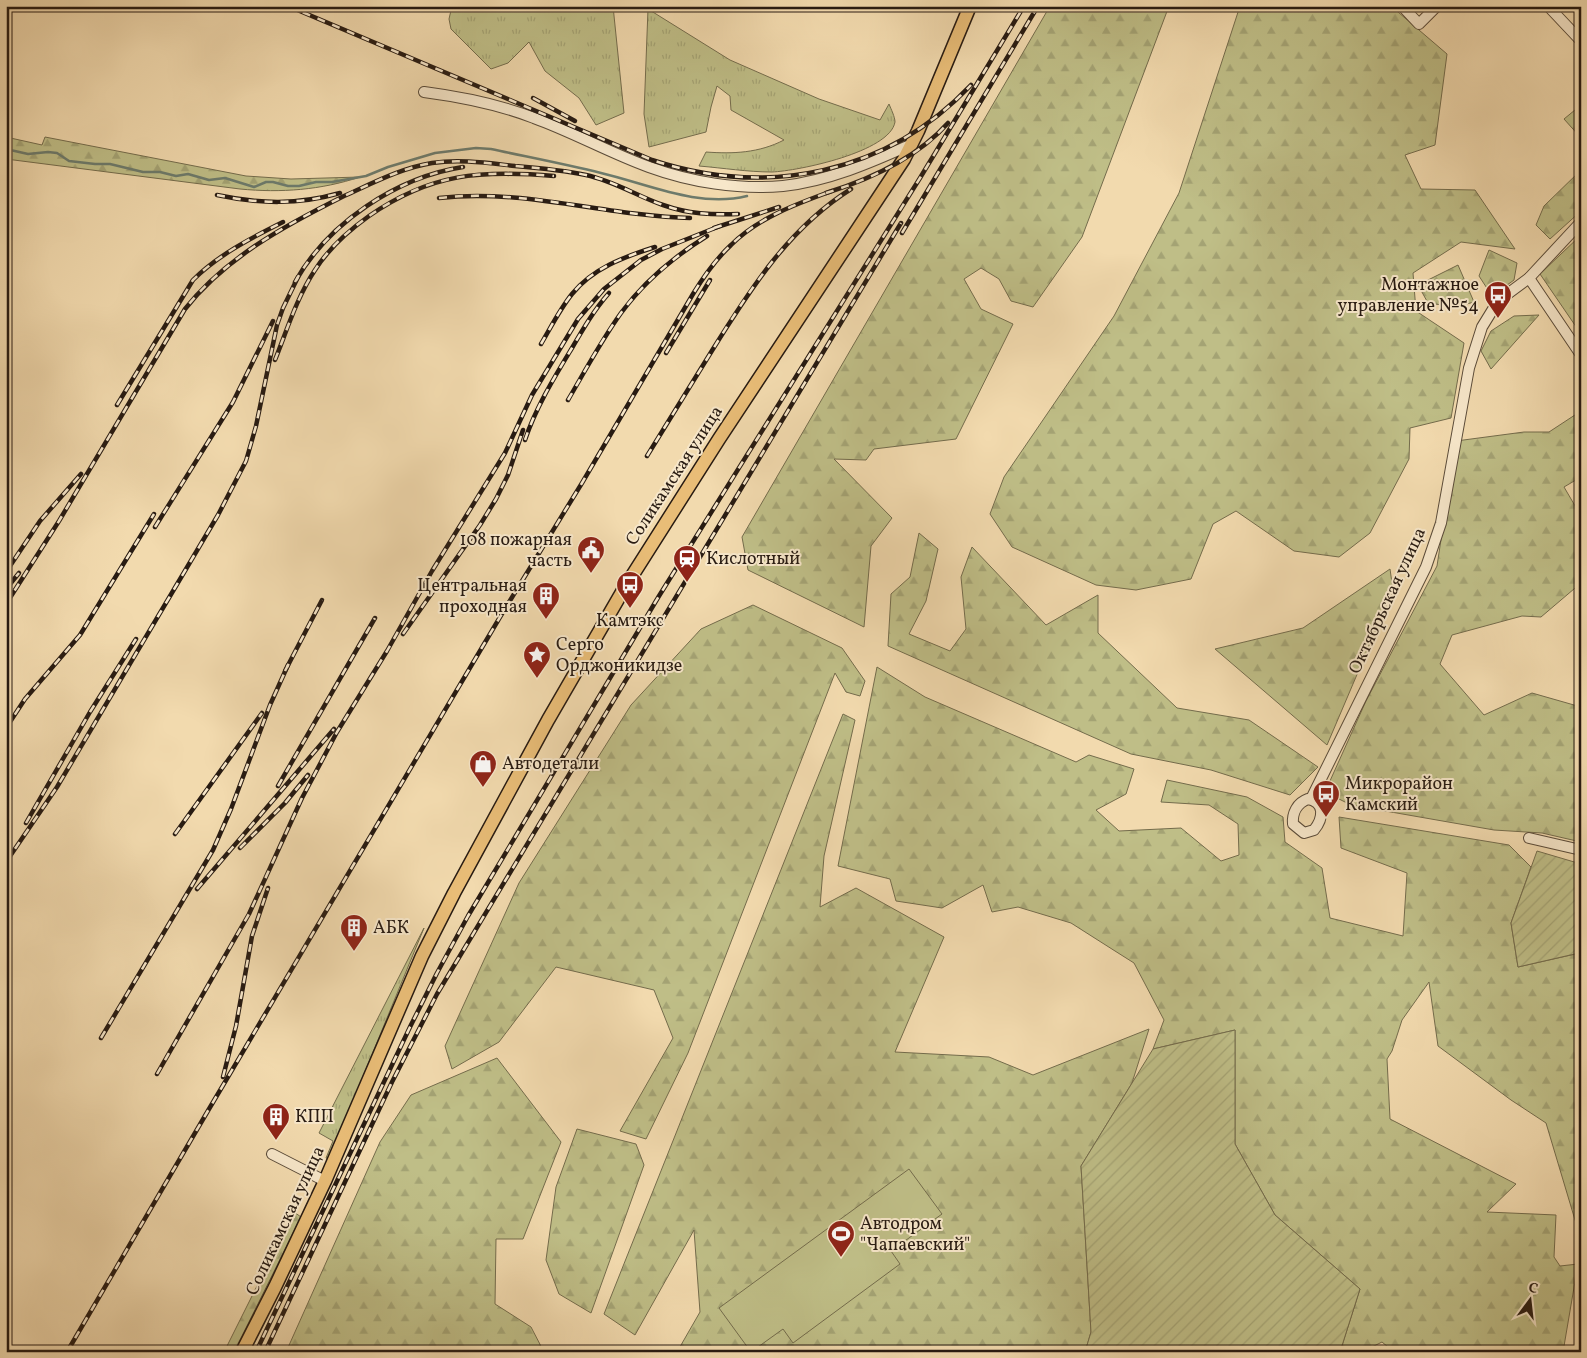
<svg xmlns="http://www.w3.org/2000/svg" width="1587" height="1358" font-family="Vollkorn,serif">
  <defs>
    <pattern id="grass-tufts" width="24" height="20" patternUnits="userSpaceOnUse" patternTransform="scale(1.25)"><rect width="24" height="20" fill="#bfbe87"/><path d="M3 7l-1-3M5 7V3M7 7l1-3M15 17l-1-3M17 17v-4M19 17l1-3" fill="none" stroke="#a4a374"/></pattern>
    <pattern id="forest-firs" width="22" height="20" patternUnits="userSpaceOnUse" patternTransform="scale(1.25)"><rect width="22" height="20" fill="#bfbe87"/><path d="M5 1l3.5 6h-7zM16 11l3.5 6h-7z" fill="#a4a374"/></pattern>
    <pattern id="garden-furrows" width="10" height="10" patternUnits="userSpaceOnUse" patternTransform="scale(1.25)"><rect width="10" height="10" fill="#bfbe87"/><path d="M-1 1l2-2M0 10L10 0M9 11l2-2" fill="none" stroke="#a4a374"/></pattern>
  </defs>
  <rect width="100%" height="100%" fill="#f2daae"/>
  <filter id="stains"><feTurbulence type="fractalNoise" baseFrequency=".004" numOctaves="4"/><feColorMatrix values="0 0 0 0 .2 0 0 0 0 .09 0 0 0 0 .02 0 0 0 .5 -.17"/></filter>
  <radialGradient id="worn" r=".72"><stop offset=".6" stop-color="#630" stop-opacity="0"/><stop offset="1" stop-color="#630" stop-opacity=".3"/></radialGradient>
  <!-- grass -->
  <g fill="url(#grass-tufts)" stroke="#746c4c">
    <path d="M452,6h161l11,107 -28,12 -17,-27 -34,-27 -16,-29 -21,21 -17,6 -40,-40 -2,-10z"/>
    <path d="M648,9l82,51 89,39 61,21 9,-16c2,5 6,13 6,18 -5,30 -97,49 -123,50 -24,0 -49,-4 -73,-6l7,-14c27,2 53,1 78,-12l-53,-30 -1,-14 -13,-10 -6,21 -5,25 -57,15 -5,-33z"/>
    <path d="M424,928l-95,231 -3,-1 7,-17 -14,-8z"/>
  </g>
  <!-- forest -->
  <g fill="url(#forest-firs)" stroke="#746c4c">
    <path d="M1050,6h119l-87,231 -49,70 -22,-6 -12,-22 -18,-11 -17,11 17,30 32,15 -57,115 -82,10 -8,11 -32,-1 58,59 -21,28 -7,81 -116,-57 -6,-33z"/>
    <path d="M1240,6h151l56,48 -12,91 -30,10 16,34 54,1 40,59 -54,-7 -48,31 3,38 48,32 -13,75 -41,10 -1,31 -39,74 -31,24 -45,-6 -58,-40 -23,13 -22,55 -55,11 -40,-5 -84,-38 -22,-33 14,-37 110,-161 65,-123z"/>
    <path d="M1581,105v33l-17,-19z"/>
    <path d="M6,137l36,8 3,-8 201,39 45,3 69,-2c-39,13 -79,16 -120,12l-234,-30z"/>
    <path d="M1581,170v41l-31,28 -14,-14 8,-19z"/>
    <path d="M1581,235v99l-41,-60z"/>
    <path d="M1489,250l28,13 -3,17 -22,16 -13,-20z"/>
    <path d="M1458,265l16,37 -18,5 -28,-4 -10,-18z"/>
    <path d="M1539,315l-48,54 -10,-18 10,-20 23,-15z"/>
    <path d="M1581,411v66l-17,10 17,29v67l-40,34 -19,-1 -70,19 -12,29 44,51 48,-22 49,14v135l-39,-9 -48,-3 -143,-25 -26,-13 41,-91 71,-135 19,-125 68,-9h25z"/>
    <path d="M919,533l19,16 -12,52 -17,33 41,17 16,-22 -5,-52 11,-30 74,78 52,-30v38l79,75 72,12 69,47 -28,28 -79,-25 -80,-16 -243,-108 3,-52 19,-17z"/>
    <path d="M1390,569l3,21 -66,155 -112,-96 88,-21z"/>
    <path d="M753,605l89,43 23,33 -5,15 -14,-4 -11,-19 -147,380 -42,86 -26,-8 53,-93 -19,-48 -98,-23 -57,75 -47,27 -7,-23 74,-163 112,-178 70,-76z"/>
    <path d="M877,667l48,30 151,65 13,-7 45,14 -8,25 -30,16 23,21 62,-3 40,33 18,-6 -1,-31 -29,-19 -48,-3 6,-22 80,17 36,20 2,25 37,26 8,50 73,18 4,-63 -66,-25 -2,-31 170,28 22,22 -20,56 7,44 62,-14 -1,21h2v266l-35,-117 -35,-23 -73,-54 -9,-64 -27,38 -10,31 -5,8 3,60 126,65 -29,28 69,3 -2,42 6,9 18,-2 -15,88h-169l-12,-10 -20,10h-22l20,-63 -85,-74 -40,-71v-114l-82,19 11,-29 -30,-57 -19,-12 -44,-28 -53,-16 -26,5 -9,-27 -41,23 -46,-7 -6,-22 -52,-13z"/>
    <path d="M843,714l12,6 -31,136 -4,51 36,-19 88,49 -49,115 94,5 44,18 116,-46 -17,54 -51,83 10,166 -6,20h-408l23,-40 -6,-82 -59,105 -31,-21z"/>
    <path d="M497,1058l64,84 -38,97h-27l-1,65 36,23 13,25h-258l94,-210 31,-47z"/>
    <path d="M577,1129l59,15 8,21 -53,148 -32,-19 -13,-34 10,-73z"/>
    <path d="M294,1212l7,5 -67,135h-10z"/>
  </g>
  <!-- garden -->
  <g fill="url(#garden-furrows)" stroke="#746c4c">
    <path d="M1537,851l44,13v110h-2v-21l-61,14 -7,-44z"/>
    <path d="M1235,1030v114l40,71 85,74 -20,63h-255l6,-20 -10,-166 72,-117z"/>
  </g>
  <!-- pitch -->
  <path fill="#bfbe87" stroke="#746c4c" d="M909,1169l33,45 -51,37 9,13 -107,79 -10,-14 -32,23 -32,-44z"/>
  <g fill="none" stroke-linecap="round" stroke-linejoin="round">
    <!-- stream -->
    <path stroke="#6d7b6c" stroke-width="2.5" d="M6,149l22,5 20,-2 9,1 12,8 26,3h15l33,8h17l16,4 12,-2 21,6 16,-2 29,9 12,-5h7l15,4h11l17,-4h16l34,-6 22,-9 47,-14 41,-5 15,1c37,8 74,15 110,24 47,11 97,35 146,23"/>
    <defs>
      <g id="minor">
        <path d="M1402,6l17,18 18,-18"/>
        <path d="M1548,6l33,35"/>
        <path d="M424,92c38,5 74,12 110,26 39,14 76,35 115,49 41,15 90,23 134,19 45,-5 87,-23 129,-42"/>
        <path d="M1529,278l52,77"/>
        <path d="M1308,799c18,3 15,20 6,31l-10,3 -11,-9c-1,-11 4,-21 15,-25z"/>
        <path d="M1311,799l115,-232 15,-44 28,-155 13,-41 16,-26 31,-23 52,-56"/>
        <path d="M1529,838l52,12"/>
        <path d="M272,1154l53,27"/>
      </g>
      <path id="major" d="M242,1352l33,-65 50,-106 97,-225 32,-63 94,-173 77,-133 94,-148 185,-280 14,-28 52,-125"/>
    </defs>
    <!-- minor casing -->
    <use href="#minor" stroke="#5a4b39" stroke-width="12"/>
    <!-- major casing -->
    <use href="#major" stroke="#281b12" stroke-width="15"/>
    <!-- minor -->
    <use href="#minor" stroke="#f7e7ca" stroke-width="10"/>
    <!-- major -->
    <use href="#major" stroke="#e9bd77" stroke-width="12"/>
    <defs>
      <g id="rail">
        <path d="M288,6l364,154c115,38 235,14 319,-75"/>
        <path d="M533,98l42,23"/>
        <path d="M826,193c45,-14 91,-35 122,-70"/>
        <path d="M217,195c42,9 81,10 123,-2"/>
        <path d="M439,198c84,-10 167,18 251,20"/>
        <path d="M714,228l65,-21"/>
        <path d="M902,233l136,-227"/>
        <path d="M295,282c33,-59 102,-105 168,-115"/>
        <path d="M541,344c10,-17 19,-35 31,-50 21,-26 52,-37 83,-47"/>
        <path d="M666,353l44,-73"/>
        <path d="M275,360c12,-30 22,-63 40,-90 14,-22 33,-39 54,-54 62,-43 111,-46 185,-40"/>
        <path d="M568,400c17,-29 33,-59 53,-87 22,-30 54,-57 86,-77"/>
        <path d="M117,405l76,-125c25,-25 58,-42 90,-58"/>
        <path d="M525,440c11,-33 29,-62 47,-92 11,-19 22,-38 37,-55"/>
        <path d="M647,456c22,-36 44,-71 66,-107 38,-61 76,-121 138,-160"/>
        <path d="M155,527l78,-125 40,-81"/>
        <path d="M6,572l34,-51 41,-47"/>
        <path d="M6,589l13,-16"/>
        <path d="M6,604l53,-83 126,-212c41,-52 101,-84 159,-113 29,-13 57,-28 88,-33 28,-4 55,0 83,3 24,2 47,4 71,9 28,6 51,21 77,30 25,9 49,10 75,9"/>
        <path d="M403,634l77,-109 16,-26 12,-24 15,-45"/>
        <path d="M285,671l37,-71"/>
        <path d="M6,728l19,-29 55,-64 74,-121"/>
        <path d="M278,786l97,-168"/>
        <path d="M26,823l64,-111 46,-73"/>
        <path d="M175,834l87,-121"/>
        <path d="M240,848l45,-45 23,-28"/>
        <path d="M6,862l51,-75 161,-272 28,-54 10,-35 21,-101 6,-17 15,-31"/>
        <path d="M197,889l137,-160"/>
        <path d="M101,1038l112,-188 18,-41 39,-104 18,-40"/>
        <path d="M157,1074l92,-160 53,-116 35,-66 50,-81 45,-80 73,-118 27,-58 46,-76 26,-30 37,-29 21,-11 58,-23"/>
        <path d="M223,1077l13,-51 16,-90 16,-48"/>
        <path d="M67,1352l142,-243 294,-497 79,-129 111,-189c11,-18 23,-35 38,-49 27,-27 65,-41 101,-54"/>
        <path d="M256,1352l154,-325 27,-54 31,-57 191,-320 261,-418 104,-172"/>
        <path d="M265,1352l127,-270 45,-88 464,-771"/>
      </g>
    </defs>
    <!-- rail casing -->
    <use href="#rail" stroke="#281b12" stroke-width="4.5"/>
    <!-- rail -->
    <use href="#rail" stroke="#f7e7ca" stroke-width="2.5" stroke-dasharray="8" stroke-linecap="butt"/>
  </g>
  <!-- icons -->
  <defs>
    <symbol id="bus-pin" viewBox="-11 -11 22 30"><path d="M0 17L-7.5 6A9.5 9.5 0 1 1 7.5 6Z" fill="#8f2418" stroke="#f7e7ca"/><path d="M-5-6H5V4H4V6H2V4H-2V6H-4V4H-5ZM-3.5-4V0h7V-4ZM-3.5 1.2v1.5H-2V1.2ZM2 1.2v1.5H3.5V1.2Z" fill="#fff"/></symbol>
    <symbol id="civic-pin" viewBox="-11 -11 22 30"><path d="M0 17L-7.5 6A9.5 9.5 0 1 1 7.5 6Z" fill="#8f2418" stroke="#f7e7ca"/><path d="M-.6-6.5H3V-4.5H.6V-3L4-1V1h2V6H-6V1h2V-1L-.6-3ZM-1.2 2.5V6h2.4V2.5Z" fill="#fff"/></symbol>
    <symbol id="station-pin" viewBox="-11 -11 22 30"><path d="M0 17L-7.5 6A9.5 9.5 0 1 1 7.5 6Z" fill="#8f2418" stroke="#f7e7ca"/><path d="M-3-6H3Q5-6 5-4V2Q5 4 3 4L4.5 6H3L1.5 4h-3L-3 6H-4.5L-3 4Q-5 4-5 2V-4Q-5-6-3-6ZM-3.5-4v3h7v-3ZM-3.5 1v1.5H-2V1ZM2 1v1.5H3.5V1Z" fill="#fff"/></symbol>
    <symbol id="building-pin" viewBox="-11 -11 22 30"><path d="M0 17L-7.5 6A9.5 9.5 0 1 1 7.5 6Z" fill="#8f2418" stroke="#f7e7ca"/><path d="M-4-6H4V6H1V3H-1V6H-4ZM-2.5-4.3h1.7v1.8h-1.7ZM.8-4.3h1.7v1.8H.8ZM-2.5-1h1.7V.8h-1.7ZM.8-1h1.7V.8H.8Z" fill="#fff"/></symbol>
    <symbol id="sight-pin" viewBox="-11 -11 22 30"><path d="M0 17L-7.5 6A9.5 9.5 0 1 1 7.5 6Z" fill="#8f2418" stroke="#f7e7ca"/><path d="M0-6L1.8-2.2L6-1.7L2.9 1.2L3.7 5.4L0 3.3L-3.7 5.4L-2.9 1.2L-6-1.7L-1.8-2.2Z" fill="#fff"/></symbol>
    <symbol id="shop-pin" viewBox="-11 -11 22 30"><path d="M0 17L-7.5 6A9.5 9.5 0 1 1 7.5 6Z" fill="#8f2418" stroke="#f7e7ca"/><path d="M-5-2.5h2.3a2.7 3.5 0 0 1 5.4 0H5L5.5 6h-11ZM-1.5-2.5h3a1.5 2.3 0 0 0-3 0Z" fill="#fff"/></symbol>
    <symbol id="stadium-pin" viewBox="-11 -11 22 30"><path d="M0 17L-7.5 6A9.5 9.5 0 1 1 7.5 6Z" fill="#8f2418" stroke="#f7e7ca"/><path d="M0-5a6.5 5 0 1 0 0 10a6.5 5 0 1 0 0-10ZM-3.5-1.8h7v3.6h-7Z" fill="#fff"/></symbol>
  </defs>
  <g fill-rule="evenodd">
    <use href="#bus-pin" x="1482" y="279" width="32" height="43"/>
    <use href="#civic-pin" x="575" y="534" width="32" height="43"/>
    <use href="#station-pin" x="671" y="543" width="32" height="43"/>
    <use href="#bus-pin" x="614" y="569" width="32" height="43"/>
    <use href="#building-pin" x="530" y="580" width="32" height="43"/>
    <use href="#sight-pin" x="521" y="639" width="32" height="43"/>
    <use href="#shop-pin" x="467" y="748" width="32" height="43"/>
    <use href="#bus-pin" x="1310" y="778" width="32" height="43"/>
    <use href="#building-pin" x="338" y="912" width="32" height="43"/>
    <use href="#building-pin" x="260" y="1101" width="32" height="43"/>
    <use href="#stadium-pin" x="825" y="1218" width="32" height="43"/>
  </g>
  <g text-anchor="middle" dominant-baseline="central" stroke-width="4" stroke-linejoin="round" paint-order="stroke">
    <!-- poi labels -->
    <g font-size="18" fill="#281b12" stroke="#f7e7ca" text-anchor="start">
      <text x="1479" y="285" text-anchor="end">Монтажное<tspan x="1479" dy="21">управление №54</tspan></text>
      <text x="572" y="540" text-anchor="end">108 пожарная<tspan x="572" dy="21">часть</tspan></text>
      <text x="706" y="559">Кислотный</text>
      <text x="527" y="586" text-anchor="end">Центральная<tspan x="527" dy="21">проходная</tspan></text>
      <text x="630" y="621" text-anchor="middle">Камтэкс</text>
      <text x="556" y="645">Серго<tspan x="556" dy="21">Орджоникидзе</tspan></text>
      <text x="502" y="764">Автодетали</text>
      <text x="1345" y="784">Микрорайон<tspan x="1345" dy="21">Камский</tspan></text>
      <text x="373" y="928">АБК</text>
      <text x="295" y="1117">КПП</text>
      <text x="860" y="1224">Автодром<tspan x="860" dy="21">"Чапаевский"</tspan></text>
    </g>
    <!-- street labels -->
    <g font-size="18" fill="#281b12" stroke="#f7e7ca">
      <text transform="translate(675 476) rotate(-57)">Соликамская улица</text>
      <text transform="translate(1388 601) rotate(-65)">Октябрьская улица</text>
      <text transform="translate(286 1221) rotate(-65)">Соликамская улица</text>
    </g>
  </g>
  <!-- margin -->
  <rect width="1587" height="1358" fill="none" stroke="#f2daae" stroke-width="25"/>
  <rect x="8" y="8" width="1572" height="1343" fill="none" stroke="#281b12" stroke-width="2.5"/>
  <rect x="12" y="12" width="1562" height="1333" fill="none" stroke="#281b12"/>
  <!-- north arrow -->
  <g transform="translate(1530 1300) rotate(15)" stroke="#f7e7ca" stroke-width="4" paint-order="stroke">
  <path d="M0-4L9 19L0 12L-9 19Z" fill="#281b12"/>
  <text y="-8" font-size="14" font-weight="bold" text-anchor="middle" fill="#281b12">С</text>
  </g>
  <rect width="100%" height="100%" filter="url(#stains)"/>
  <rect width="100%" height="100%" fill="url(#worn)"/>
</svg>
